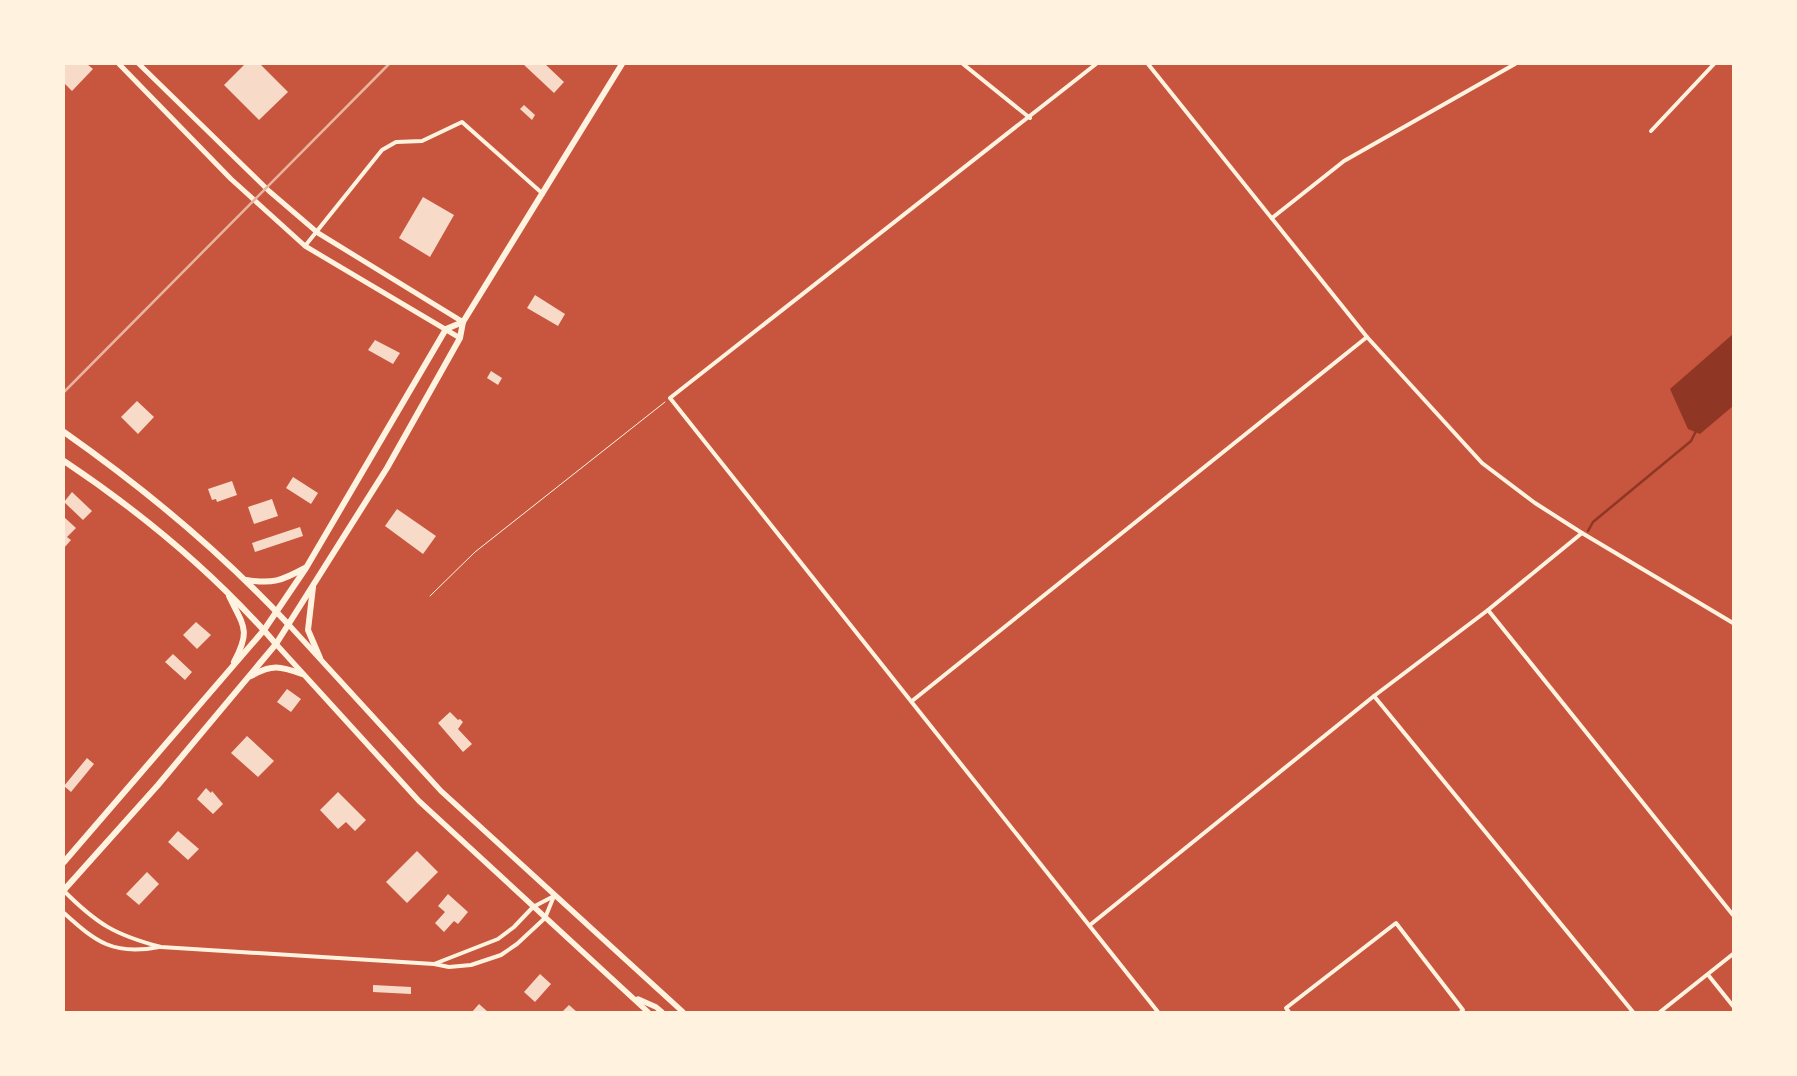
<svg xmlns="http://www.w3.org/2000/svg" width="1797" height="1076" font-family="'Golos Text',sans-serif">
  <rect width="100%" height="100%" fill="#c8553d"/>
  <!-- water -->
  <path fill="#8f3625" d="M1733,334v72l-33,28 -12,-5 -18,-40z"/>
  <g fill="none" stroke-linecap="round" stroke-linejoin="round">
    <!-- stream -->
    <path stroke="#8f3625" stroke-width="2.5" d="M1588,531l5,-9 98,-81 5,-10"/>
  </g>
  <!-- building -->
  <g fill="#f7dbc8">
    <path d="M64,64h23l6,5 -21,22 -8,-8z"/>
    <path d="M245,64h15l28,28 -29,28 -35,-35z"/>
    <path d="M523,64h22l19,18 -10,11z"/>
    <path d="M524,105l11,10 -3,5 -12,-11z"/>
    <path d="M423,197l31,18 -24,42 -31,-19z"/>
    <path d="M535,295l30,19 -7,12 -31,-18z"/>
    <path d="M375,340l25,13 -7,11 -25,-14z"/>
    <path d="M491,371l11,7 -4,7 -11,-7z"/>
    <path d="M137,401l17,16 -16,17 -17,-17z"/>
    <path d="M293,477l25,16 -7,11 -25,-16z"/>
    <path d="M232,481l5,14 -20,7 -1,-3 -4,1 -4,-11z"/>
    <path d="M72,492l20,19 -9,9 -19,-18z"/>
    <path d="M272,499l6,17 -24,8 -6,-17z"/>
    <path d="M397,509l39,27 -13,18 -38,-28z"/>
    <path d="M64,517l12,11 -9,9 4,3 -7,8z"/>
    <path d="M300,527l3,9 -48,16 -3,-9z"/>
    <path d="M196,622l15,13 -14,14 -14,-14z"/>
    <path d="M173,654l19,18 -7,8 -20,-18z"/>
    <path d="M287,689l14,10 -10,13 -14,-10z"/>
    <path d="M450,712l8,8 2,-1 3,3 -5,7 14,15 -9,8 -25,-29z"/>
    <path d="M247,736l27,25 -16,16 -27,-24z"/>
    <path d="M87,758l7,6 -23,28 -7,-6z"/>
    <path d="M206,788l5,5 1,-2 11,13 -10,10 -16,-15z"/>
    <path d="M338,792l28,28 -11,11 -9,-9 -8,7 -18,-19z"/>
    <path d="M178,831l21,18 -11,11 -20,-18z"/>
    <path d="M417,851l21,21 -31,31 -21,-21z"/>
    <path d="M147,872l12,12 -20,21 -13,-11z"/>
    <path d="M448,894l20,18 -10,12 -4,-3 -10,11 -9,-9 10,-11 -7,-6z"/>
    <path d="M540,974l11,10 -16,18 -11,-10z"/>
    <path d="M373,985l38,2v7l-38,-2z"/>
    <path d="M479,1004l9,8h-16z"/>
    <path d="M569,1005l8,7h-15z"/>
  </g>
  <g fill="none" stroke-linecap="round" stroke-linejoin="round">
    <!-- path -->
    <path stroke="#fff3e0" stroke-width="1" d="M430,596l45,-44 190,-150"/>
    <!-- minor -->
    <g stroke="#fff3e0" stroke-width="4">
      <path d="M963,64l67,54"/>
      <path d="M1096,64l-426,334 488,614"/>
      <path d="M1148,64l219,273 115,126 53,40 47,30 151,90"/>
      <path d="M1651,131l63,-67"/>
      <path d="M1272,218l72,-57 171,-97"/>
      <path d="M305,246l77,-96 14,-8 26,-1 40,-19 81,72"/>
      <path d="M1488,610l245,305"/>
      <path d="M1374,696l259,316"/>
      <path d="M912,701l455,-364"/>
      <path d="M64,891c33,33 51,44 97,56l273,17 15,3 22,-2 30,-10 16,-11 28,-26 9,-22"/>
      <path d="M64,913c32,29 50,43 95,34"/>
      <path d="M1090,925l284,-229 114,-86 94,-77"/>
      <path d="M434,964l64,-25 16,-12 19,-20 21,-11"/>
      <path d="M1709,976l24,30"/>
      <path d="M1289,1012l-3,-4 110,-85 67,87 -2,2"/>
      <path d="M1660,1012l73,-58"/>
    </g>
    <!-- tertiary -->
    <g stroke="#fff3e0" stroke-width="5">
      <path d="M119,64l112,115 74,67 155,92"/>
      <path d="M139,64l130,127 49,42 145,89"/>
    </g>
    <!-- secondary -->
    <g stroke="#fff3e0" stroke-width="5.5">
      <path d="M289,625l152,166 242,221"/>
      <path d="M276,644l143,157 229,211"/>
      <path d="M638,999l18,8 6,5"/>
    </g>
    <!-- primary -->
    <g stroke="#fff3e0" stroke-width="6">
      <path d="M64,432c81,57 157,120 225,193"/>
      <path d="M64,461c78,52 150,112 212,183"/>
      <path d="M246,580c27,4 35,1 59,-12"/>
      <path d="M313,587l-5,43 12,28"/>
      <path d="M229,596c15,31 22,34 5,66"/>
      <path d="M251,676c21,-12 29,-10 51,-2"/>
      <path d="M64,862l200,-232 42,-62 140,-239 17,-7"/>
      <path d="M64,890l94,-105 118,-141 111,-176 73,-130 3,-16 159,-258"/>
    </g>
    <!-- rail -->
    <path stroke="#e9b49f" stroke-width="2.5" d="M64,392l325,-328"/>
  </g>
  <!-- border -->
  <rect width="1797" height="1076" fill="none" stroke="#fff3e0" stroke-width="130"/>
</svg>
